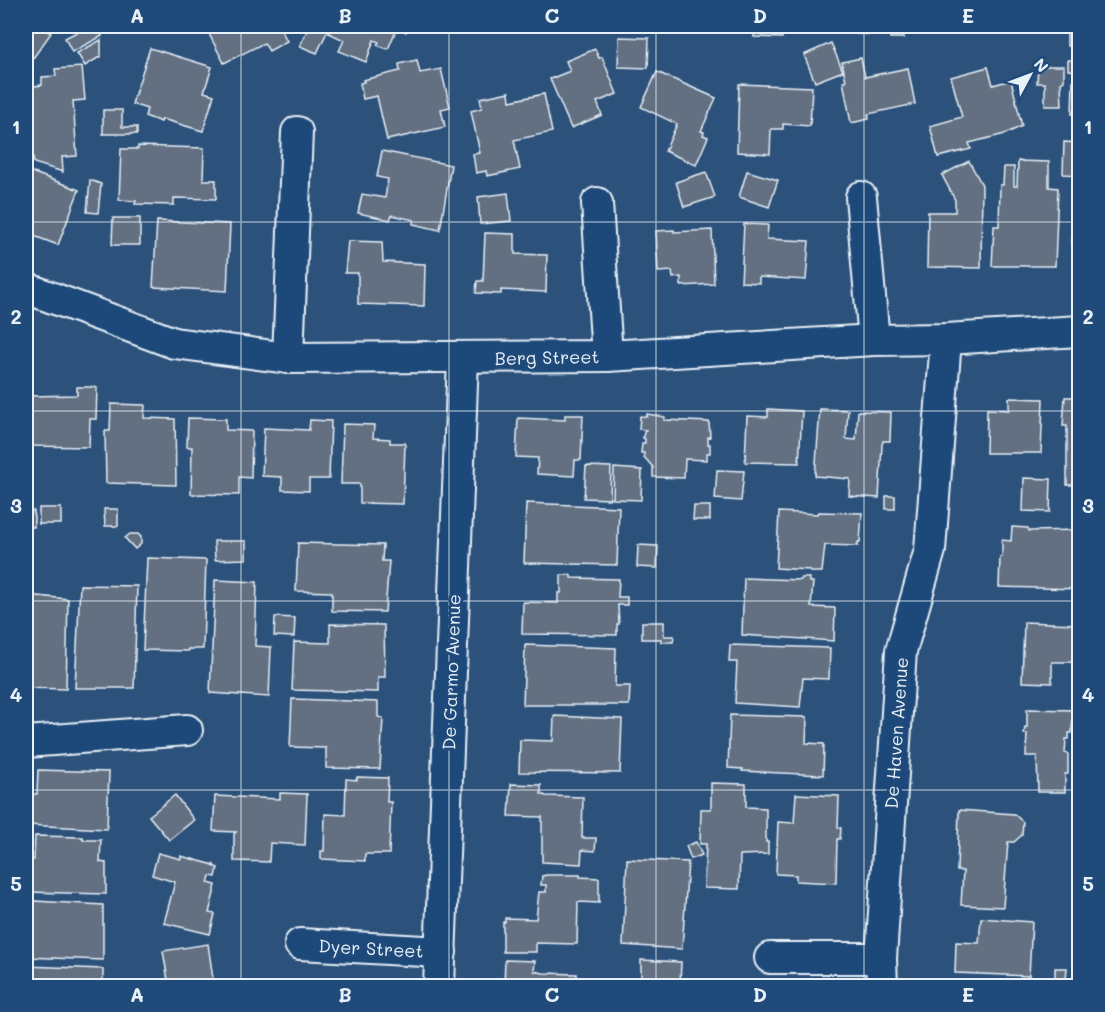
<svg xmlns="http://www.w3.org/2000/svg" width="1105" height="1012" font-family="Mali,sans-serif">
  <rect width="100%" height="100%" fill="#2c517b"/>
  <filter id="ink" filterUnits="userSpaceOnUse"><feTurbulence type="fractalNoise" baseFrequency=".0167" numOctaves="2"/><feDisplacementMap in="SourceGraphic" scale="12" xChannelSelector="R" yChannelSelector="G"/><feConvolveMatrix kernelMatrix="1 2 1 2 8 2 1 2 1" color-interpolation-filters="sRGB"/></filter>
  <g filter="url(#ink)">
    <!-- building -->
    <g fill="#626f81" stroke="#e8f1f8" stroke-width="1.5">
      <path d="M26,26h14l11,7 -25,35z"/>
      <path d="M88,26h14v10l-30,16 -7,-14z"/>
      <path d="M205,26h74l8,15 -18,10 -5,-8 -40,20z"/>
      <path d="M309,26h99l-2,6 -9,-4 -9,21 -11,-4 2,-3 -5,-2 -8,22 -27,-11 5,-11 -17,-8 -10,21 -17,-7z"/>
      <rect x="557" y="26" width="27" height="2"/>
      <path d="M647,26h20v7l-21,-1z"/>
      <path d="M749,26h35v6l-2,1v5l-28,-1v-5h-5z"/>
      <path d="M857,26h30l-1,9 -29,-1z"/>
      <path d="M891,26h13v12h-14z"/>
      <rect x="1067" y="33" width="13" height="13"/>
      <path d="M619,37l30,1 -1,30 -30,-1z"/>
      <path d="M101,40v16l-16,10 -8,-13z"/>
      <path d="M831,43l12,28 -28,11 -11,-27z"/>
      <path d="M150,48l62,19 -8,25 10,3 -11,36 -41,-12 -1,3 -16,-6 2,-7 -15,-5z"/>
      <path d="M595,49l4,9 3,-1 15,37 -20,8 5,13 -31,13 -21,-49 20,-8 -4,-10z"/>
      <path d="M861,58l4,19 43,-9 7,36 -47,10 1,5 -18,4 -8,-42h3l-4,-19z"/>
      <path d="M417,60l3,13 21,-4 9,38 -9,2 4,18 -58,13 -10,-44 -14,3 -3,-16 4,-1 -1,-2 37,-9 -1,-7z"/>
      <path d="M1068,60h12l-1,11 -11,-1z"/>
      <path d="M1038,66h26v15l-3,2 1,23h-17v-23h-8z"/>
      <path d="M82,67l3,33 -12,1 4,55 -15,1 1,15 -29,-9 -2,-11h-6v-65l16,-2v-8l14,-1 -1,-7z"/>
      <path d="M988,67l5,18 18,-5 11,46 -17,8 -36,9 2,6 -33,8 -8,-31 32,-9 -11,-40z"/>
      <path d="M657,72l59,26 -15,33 3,1 -1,3 5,2 -12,28 -31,-14 12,-27 -36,-17z"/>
      <path d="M1073,81h7v33h-8z"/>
      <path d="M739,84l73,3 -2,39 -27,-2v5h-12l-1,25 -33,-2z"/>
      <path d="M509,92l1,9 34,-7 8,38 -38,8 6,29 -33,7 -1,-5 -10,2 -3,-19 7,-1 -9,-42 11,-3 -2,-10z"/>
      <path d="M103,110h19v17h15v7h-34z"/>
      <path d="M1064,142l16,1v32l-17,-1z"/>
      <path d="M138,146l66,2 -1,32h13v19l-42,-1v7l-39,-1 1,-3 -17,-1 2,-51h17z"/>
      <path d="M382,151l69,14 -11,65 -27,-6 1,-4 -22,-5 -2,5 -32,-7 4,-19 23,4 3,-19 -11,-2z"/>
      <path d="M969,161l13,24 -1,83 -54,-1 1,-55h27v-12l-13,-25z"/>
      <path d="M1018,161l31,1v25l9,1 -3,78h-63l2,-40h5l1,-41h3l1,-18h10v19h3z"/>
      <path d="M29,171l50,19 -21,55 -32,-12v-54z"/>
      <path d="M747,171l31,9 -9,27 -30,-10z"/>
      <path d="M706,172l9,25 -31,10 -8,-25z"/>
      <path d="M90,180l11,4 -3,29 -11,-1z"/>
      <path d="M1074,184h6v62l-8,-1z"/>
      <path d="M508,193l3,28 -31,3 -2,-27z"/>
      <path d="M113,218h27v27h-28z"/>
      <path d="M157,221l73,3 -3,67 -74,-4z"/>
      <path d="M744,224l24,1 -1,14 42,2 -3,39 -47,-3v6l-18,-1z"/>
      <path d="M674,230v2l38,-2 2,54 -33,2v-9l-8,1 -1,-7 -14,1 -2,-41z"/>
      <path d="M485,233l30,1v20l32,1 -1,37 -45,-2v4l-25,-1 1,-12h6z"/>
      <path d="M348,241l34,1 1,20 42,2 -1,42 -66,-2v-31h-13z"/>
      <path d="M77,387h20l-1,32h-6l-1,28 -60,-1 1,-50 47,-1z"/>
      <path d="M1065,397h15v88h-13v-59h-4z"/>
      <path d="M1009,398l34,1 -2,54h-55l1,-44 22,1z"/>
      <path d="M111,404l34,1 -1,13 31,1 1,66 -70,-2 -1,-52h5z"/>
      <path d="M768,409l34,2 -3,52 -54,-1 2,-46 21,1z"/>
      <path d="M820,409l28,1 -2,29 10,1 2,-29 33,1 -1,29h-7l-1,4 -3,53 -30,-2 1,-17 -35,-3z"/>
      <path d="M647,414l18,3 -1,3 45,2 1,15h-2v7h2v9h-3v7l-22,-1 -1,19 -31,-1v-10l-9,-10v-4h-3l1,-10h3v-4l-2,-1 1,-6 2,-2 -7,-1 1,-13 7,1z"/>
      <path d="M565,415h18l-2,45h-6l-1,16 -37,-2 1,-16 -22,-1 2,-39 47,2z"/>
      <path d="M188,418l38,1v11l26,1 -1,47 -12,-1v18l-48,-1 1,-47h-5z"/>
      <path d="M310,420l21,1 -2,58h-20v12l-27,-1v-13l-20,-1 2,-48 45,2z"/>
      <path d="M343,424l31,1 -1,13 17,1v4h15l-2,61 -43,-1v-19h-19z"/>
      <path d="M586,466l25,1 -1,32 -26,-1z"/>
      <path d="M614,468l28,2 -1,30 -28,-1z"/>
      <path d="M717,470l27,1 -3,30 -26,-2z"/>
      <path d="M1024,478l27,1 -1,33 -27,-1z"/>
      <rect x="886" y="496" width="9" height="13"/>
      <path d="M526,503l93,4 -2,58 -93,-2z"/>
      <path d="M694,506h16v14h-17z"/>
      <rect x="39" y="508" width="22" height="16"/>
      <path d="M104,509h14v17h-13z"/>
      <rect x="26" y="511" width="8" height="16"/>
      <path d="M779,512l39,2v-2l44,1 -2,29h-2v4l-33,-1 -3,27h-12v-2l-34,-2z"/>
      <path d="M1012,527l16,1 1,3 51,-1v59l-81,-2 1,-30h2v-17l9,1z"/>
      <path d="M130,534h8l3,3v7l-6,5 -10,-11z"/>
      <path d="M214,541h32v18l-31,1z"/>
      <path d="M298,543l85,2 -1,16h7l-4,51 -53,-1v-19l-36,-1z"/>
      <path d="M638,545l20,1 -1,22 -20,-1z"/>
      <path d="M147,558l59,2 -3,89h-15v2l-45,-1z"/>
      <path d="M561,575h10v3l48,1 -1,18h9v8h-9l1,19h-2v11l-95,-1 1,-32 35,1v-10h3z"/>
      <path d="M744,578l57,2v-2h8v4h4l-2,25 24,1 -1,33 -92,-6z"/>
      <path d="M215,580l42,2 -2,64 16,1 -2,50 -59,-4z"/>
      <path d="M80,585l57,1 -3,102h-59z"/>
      <path d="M26,595l42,4 -2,90 -40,-1z"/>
      <path d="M275,617l20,1 -1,19 -20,-1z"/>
      <path d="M642,622h22v14h10l-1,6h-12v-3h-19z"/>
      <path d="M1024,622l52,2 -2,38h-22v21l-30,-1z"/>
      <path d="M330,624l54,1 1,52h-7v15l-86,-2 2,-48 36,1z"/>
      <path d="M525,645l91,3 -1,38h15l-1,19h-106z"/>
      <path d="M730,645l100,3 -1,31 -26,-1 -3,29 -65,-4 2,-41h-8z"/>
      <path d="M292,699l86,3v15l5,1 -3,51 -54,-1v-20l-36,-1z"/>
      <path d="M1027,709l46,1 -1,23h-3v6h-3l-1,14 3,1v20h-3v18h-27l-1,-36h-11l1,-22h-3l1,-7h2z"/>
      <path d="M730,715l77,2 -1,26 18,1 -1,31 -81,-4 1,-2 -15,-1z"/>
      <path d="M554,716l68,3 -2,54 -101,-1 1,-32 33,1z"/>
      <path d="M38,770l71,2 -2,57 -81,-4v-31h11z"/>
      <path d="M357,777l31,1 -1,24h4l-2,52h-24v7l-44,-2v-8h3l1,-37 20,1 1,-36 11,1z"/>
      <path d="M711,783l35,1v23l20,1v34h2v12l-28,1 -1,34 -35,-1 2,-44h-6l1,-35h10z"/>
      <path d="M511,784l30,1v9l5,2 37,1 -1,41h14l-1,13 -13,-1 -1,14 -39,-2v-45l-33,-1z"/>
      <path d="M280,793l27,1 -2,51 -35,-2 -1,19 -35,-1v-27l2,-2 -23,-1 2,-35 65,3z"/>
      <path d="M796,794l43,2 -1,32h3l-1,11h-3l-1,44 -40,-2v-6l-20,-1 2,-52 16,1z"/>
      <path d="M175,795l19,25 -25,20 -20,-24z"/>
      <path d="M959,810l55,4 9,8 -1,13 -8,7h-6l-5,65 -42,-2 2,-34h-6z"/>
      <path d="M35,836l48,1v3h18l-1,22 6,1v31l-80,-2v-32h8z"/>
      <path d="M696,842l6,13 -11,4 -5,-13z"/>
      <path d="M1076,849h4v51h-6z"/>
      <path d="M158,853l23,6v-3l33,9 -1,1 5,2 -2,9 -6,-1 -2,7 8,2 -7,28 6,1 -5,20 -46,-11 11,-41 -23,-7z"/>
      <path d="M627,859l61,3 -6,87 -59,-4z"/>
      <path d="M547,875h33v2l19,1v25l-21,-1 -1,42 -41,-1v9h-33v-30h2v-4l31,1 3,-27h7v-7h-5l1,-9z"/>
      <path d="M34,901l69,4v55l-77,-3v-31h7z"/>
      <path d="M981,918l51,4 -3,54 -74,-3 1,-31 23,1z"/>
      <path d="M208,944l6,42h-45l-6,-35z"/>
      <path d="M505,960l30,1 -1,10 9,2 34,1v12h-73z"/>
      <path d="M641,960l40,2 -1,24h-56l1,-4h16z"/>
      <path d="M26,966l77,3v17h-77z"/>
      <path d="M1055,968h12l-1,12h-11z"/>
      <rect x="983" y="984" width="45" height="2"/>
    </g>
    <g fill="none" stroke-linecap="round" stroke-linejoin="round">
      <defs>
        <g id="street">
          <path d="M861,197l13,143"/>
          <path d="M597,203l10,153"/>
          <path d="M26,288l148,55 114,15 319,-2 267,-16 72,-1 134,-8"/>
          <path d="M288,358l9,-226"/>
          <path d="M26,742l161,-12"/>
          <path d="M300,944l141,8"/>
          <path d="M770,958h111"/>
          <path d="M439,986l24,-628"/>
          <path d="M882,986l-1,-28 20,-307 29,-101 16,-211"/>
        </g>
      </defs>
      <!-- street casing -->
      <use href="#street" stroke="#e8f1f8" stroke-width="34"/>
      <!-- street -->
      <use href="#street" stroke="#1f4a7a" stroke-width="30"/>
    </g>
  </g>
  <!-- grid -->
  <path fill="none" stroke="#e8f1f8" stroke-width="1.5" stroke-opacity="0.55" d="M241,26v960M449,26v960M656,26v960M864,26v960M26,222h1054M26,411h1054M26,601h1054M26,790h1054"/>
  <g text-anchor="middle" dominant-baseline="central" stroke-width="6" stroke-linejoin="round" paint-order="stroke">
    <!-- street labels -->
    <g font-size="18" fill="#e8f1f8" stroke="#1f4a7a">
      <text transform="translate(547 357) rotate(-1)">Berg Street</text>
      <text transform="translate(451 672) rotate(-88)">De Garmo Avenue</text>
      <text transform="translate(896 733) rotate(-86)">De Haven Avenue</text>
      <text transform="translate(371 948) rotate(3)">Dyer Street</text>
    </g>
  </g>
  <!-- margin -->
  <rect width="1105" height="1012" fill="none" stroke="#1f4a7a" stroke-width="66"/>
  <!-- north arrow -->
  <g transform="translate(1030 75) rotate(49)" stroke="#1f4a7a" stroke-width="4.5" paint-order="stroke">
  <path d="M0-4.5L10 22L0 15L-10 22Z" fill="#e8f1f8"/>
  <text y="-9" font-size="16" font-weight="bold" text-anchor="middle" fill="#e8f1f8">N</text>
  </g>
  <rect x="33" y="33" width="1039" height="946" fill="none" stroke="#e8f1f8" stroke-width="2"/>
  <g font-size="20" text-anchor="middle" font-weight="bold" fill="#e8f1f8">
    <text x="137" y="23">A</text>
    <text x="345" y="23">B</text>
    <text x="552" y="23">C</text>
    <text x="760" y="23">D</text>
    <text x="968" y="23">E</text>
    <text x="16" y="134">1</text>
    <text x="1088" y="134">1</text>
    <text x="16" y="324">2</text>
    <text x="1088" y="324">2</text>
    <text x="16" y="513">3</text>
    <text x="1088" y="513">3</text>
    <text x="16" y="702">4</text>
    <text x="1088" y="702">4</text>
    <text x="16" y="891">5</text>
    <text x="1088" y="891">5</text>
    <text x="137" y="1002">A</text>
    <text x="345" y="1002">B</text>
    <text x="552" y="1002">C</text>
    <text x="760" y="1002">D</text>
    <text x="968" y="1002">E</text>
  </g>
</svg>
